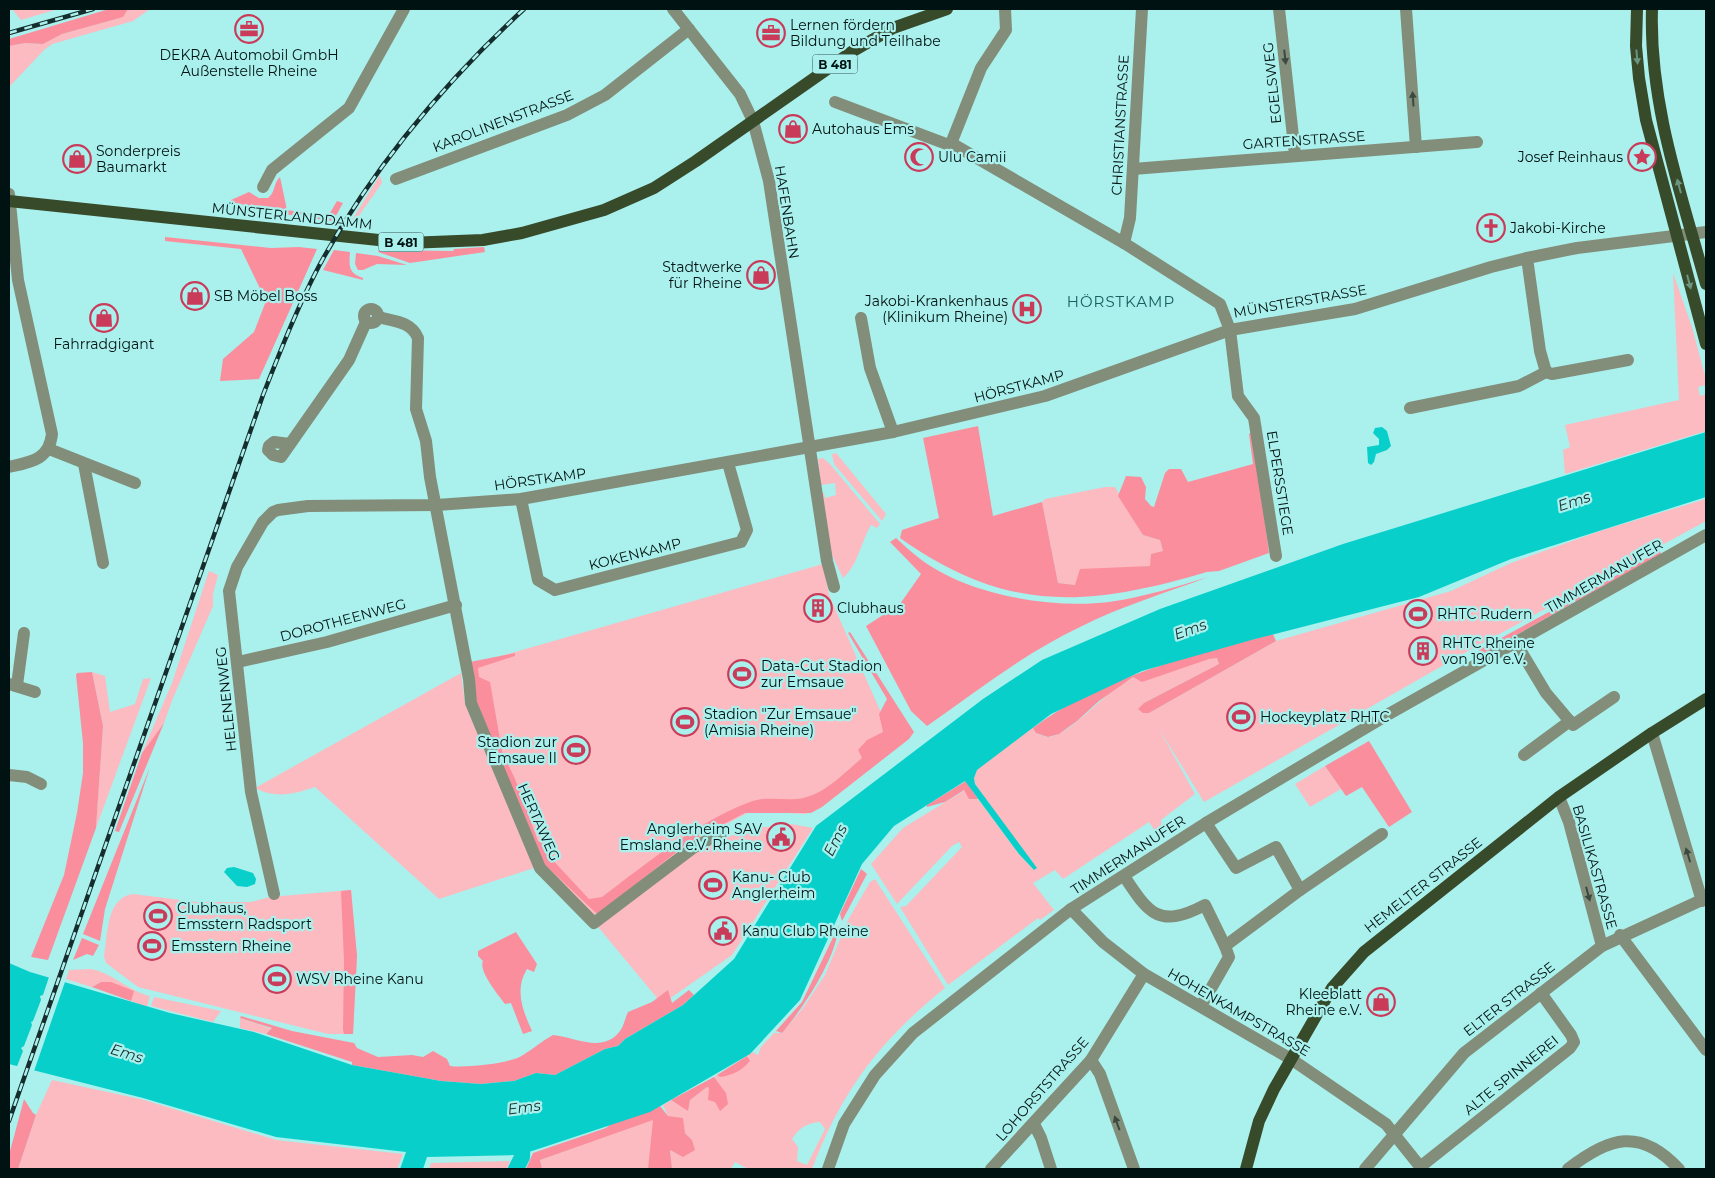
<svg xmlns="http://www.w3.org/2000/svg" width="1715" height="1178" font-family="Montserrat,sans-serif">
  <rect width="100%" height="100%" fill="#aaf0ed"/>
  <!-- green -->
  <g fill="#fcbbc1" fill-rule="evenodd">
    <path d="M12,9h46l-37,11z"/>
    <path d="M128,9h22l-17,12 -81,23 -8,6 -35,37v-41l16,-3 18,1 19,-10 60,-17z"/>
    <path d="M380,175l2,8 -29,41 -3,-1z"/>
    <path d="M1673,273l19,54 14,53v5l-8,2 2,9 6,-2v37l-141,43 -2,-24 7,-3 -5,-22 114,-25z"/>
    <path d="M836,453l50,61 -4,7 -48,-57 -2,-10z"/>
    <path d="M823,458l7,6 50,60 -3,4 -6,-3c-11,19 -12,38 -28,53l-12,-25 -9,-60h2l1,5 11,-3 -1,-12 -14,2 -3,-26z"/>
    <path d="M1105,487h10l28,48 17,5 3,11 -12,15h-7l-69,19 -17,-2 -16,-81 3,-3z"/>
    <path d="M1706,499v22l-236,129 -266,152 -45,-73 36,65 -34,26 1,11 -5,3 -8,-12 -86,57 -8,-9 -22,13 21,27 -14,10 -2,-2 -90,67 -48,-78 6,-1 56,-59 -3,-5 -7,4 -55,58 -26,-40 32,-36 62,-38 13,9 41,55 15,16 -2,-10 -8,-7 -49,-69 -1,-6 2,-8 57,-43 3,6c3,1 7,3 11,4 22,1 63,-51 87,-60 18,-7 64,-18 83,-19l2,6 -75,39 5,10 127,-72 175,-50 60,-28 89,-32z"/>
    <path d="M823,564l6,31 65,147 -88,72 -55,-3 -60,32 -100,75 -48,-52 -65,-164 -5,-38z"/>
    <path d="M209,571l9,4 -5,19v12l-40,92 -9,25 -22,30 30,-70z"/>
    <path d="M92,672l13,4 5,36 25,-8 8,-25 8,-1 -55,150 7,-102z"/>
    <path d="M461,673l4,31 69,164 -95,31 -124,-112c-21,7 -39,12 -60,1z"/>
    <path d="M1325,766l16,23 -31,18 -15,-23z"/>
    <path d="M791,824l22,4 -81,127 -70,49 -63,-76 -1,-4 97,-74 58,-23h33z"/>
    <path d="M875,879l70,109c-65,52 -104,104 -133,181h-64l-13,-7 -4,7h-59l-2,-19 7,4 15,-14 -24,-24 -5,-11 8,-5 17,10 2,-10 17,-13 19,7 -12,-17 3,-2 3,2 29,-20 -2,-1 5,-4 6,3 3,-8 13,-14h8l21,-25 22,-33 23,-55 22,-38zM820,1122l5,7 -18,36 -10,-4 1,-14 -6,-8c7,-11 15,-16 28,-17z"/>
    <path d="M351,890l6,66 -4,78h-25l-190,-47 -32,-24 -2,-7c4,-23 2,-58 29,-62l64,8h54l19,-5z"/>
    <path d="M91,969c22,4 37,22 59,27l-3,11 -16,-6 2,-10 -32,-9 -9,5 -26,-8 3,-9z"/>
    <path d="M154,997l67,14 -8,11 -62,-16z"/>
    <path d="M240,1018l32,11 -6,5 -26,-6z"/>
    <path d="M52,1080l92,20 132,40 127,14 -6,15h-379l18,-54z"/>
    <path d="M653,1119l7,50h-118l-2,-9z"/>
    <path d="M510,1161l-3,8h-78l2,-6z"/>
  </g>
  <!-- forest -->
  <g fill="#fb8e9c">
    <path d="M109,9h19l-5,8 -61,17 -19,10 -18,-1 -16,3v-7z"/>
    <path d="M280,177l7,33 32,5 11,-2 7,-12 6,2 -10,18 -38,-5 -64,-14v-2l18,-8 10,6h9c8,-6 5,-15 12,-21z"/>
    <path d="M165,237l106,11 28,-1 18,2 -58,130 -39,2 3,-22 31,-27 12,-31 -25,-52 -76,-8z"/>
    <path d="M484,247l1,5 -75,11 -32,-11 1,-2 74,1 1,-2z"/>
    <path d="M334,250l16,2c-1,14 -2,21 13,26v2l-40,-10z"/>
    <path d="M356,253l22,3 29,9 -30,-1 -14,6h-5l-3,-6z"/>
    <path d="M978,426l15,90 49,-14 16,81 17,2 5,-16 70,-3 1,-12 12,-3 -3,-11 -17,-5 -25,-39 8,-20 15,1 5,10 -1,12 6,7 3,1 11,-34 4,-4h12l7,13 65,-18 -4,-30 4,-3 16,122 -50,18 -12,1c-119,35 -200,42 -307,-34l2,-8 37,-12 -16,-80z"/>
    <path d="M896,538c8,7 15,14 23,20 48,37 131,51 190,44 34,-5 67,-15 99,-25 -42,16 -87,29 -128,50 -55,26 -103,64 -153,99l-16,-15 -45,-85 34,-22 21,-30 -31,-32z"/>
    <path d="M1660,551l1,4 -85,48 -2,-4z"/>
    <path d="M1571,600l2,3 -95,54 -1,-1 2,-6z"/>
    <path d="M850,632l64,100 -5,7 -87,68 -11,6h-66l-56,29 -88,70 -5,1 -54,-51 -65,-158 -7,-42 45,-9v3l-37,12 1,9 11,5 12,69 13,28 23,62c6,2 9,7 10,14l41,44 13,-2c44,-33 96,-76 148,-95 18,-7 35,0 53,-4 23,-5 41,-25 59,-40l-4,-8 9,-10 16,-8 -4,-18 8,-15 -39,-66z"/>
    <path d="M1273,634l3,7 -127,72h-6l-5,-4 6,-6 75,-39 -2,-6 -8,1 -67,23 -9,-5 -34,24 -22,20 -18,13 -11,3 -12,-4 -3,-5c66,-50 161,-74 240,-94z"/>
    <path d="M92,672l11,54 -7,102 -48,132 -17,-3 33,-82 13,-62 6,-40v-30l-7,-68 1,-2z"/>
    <path d="M164,723l-45,109 -4,-1 27,-78z"/>
    <path d="M1369,741l43,71 -23,15 -27,-40 -16,9 -21,-30z"/>
    <path d="M150,767l-45,142 -5,32 -17,-7z"/>
    <path d="M966,781l12,18h-9l-5,-9 -19,12 -18,5v-2z"/>
    <path d="M861,869l6,5 -25,47 -2,-7z"/>
    <path d="M351,890l6,66 -4,78h-9l-1,-4 1,-69 -3,-70z"/>
    <path d="M839,925c-3,34 -35,82 -57,108l-6,-2 26,-29z"/>
    <path d="M516,932l21,32 -3,8 -7,-3c-13,21 -4,42 5,62l-9,3 -12,-31 -6,1c-6,-8 -27,-33 -22,-43l-5,-5v-5z"/>
    <path d="M82,938l17,7 -6,11 -6,-2 -14,6z"/>
    <path d="M101,982h10l23,9 -3,10 -39,-14z"/>
    <path d="M668,990l4,13 17,-13 5,5 -11,10 -58,34 -7,7 -13,3 -50,26 -19,-2 -22,8 -33,3 -40,-3 -89,-16v-3l-86,-28 6,-6 -32,-10 1,-2 51,15 62,12 3,5 21,9 34,-2 11,2 10,-6 14,8 3,7c15,2 60,-2 73,-11 10,-6 19,-14 30,-20 22,2 50,19 67,-4 4,-5 5,-13 8,-19l24,-10z"/>
    <path d="M747,1056l3,5c-9,10 -17,14 -30,16l-3,-2z"/>
    <path d="M714,1077l12,16 2,11 -8,7 -5,-9 -7,-2 1,-12 -2,-1 -17,13 -2,11 -17,-11z"/>
    <path d="M24,1099l9,14 3,2 -18,54h-9v-14z"/>
    <path d="M649,1106h11l8,10 15,2 2,15 7,7 3,10 -12,7 -13,-7 2,19h-24l5,-49 -113,40 2,9h-16l7,-16 73,-25 7,-6z"/>
  </g>
  <!-- water -->
  <g fill="#09cfcb">
    <path d="M1382,427l5,4 4,15 -4,4 -11,4 -2,8 -3,3 -3,-2 -1,-16 12,-2v-6l-6,-6 2,-5z"/>
    <path d="M1706,432v65l-195,62 -92,38 -164,42 -113,32 -91,43 -74,56 -3,8 1,6 62,84 -3,2 -15,-16 -54,-73 -71,45 -32,38 -62,136 -50,54 -100,58 -118,39 -16,4 -89,2 -4,12h-23l6,-17 -130,-15 -133,-39 -134,-34v-101l21,9 140,41 84,19 98,33 89,16 40,3 33,-3 22,-8 19,2 50,-26 13,-3 7,-7 58,-34 51,-46 82,-133 167,-127 59,-39 118,-51 183,-65z"/>
    <path d="M234,867l19,6 3,6 -1,5 -8,3 -10,-1 -13,-14 3,-4z"/>
  </g>
  <!-- pier -->
  <path fill="#aaf0ed" d="M50,974l16,5 -33,95 -17,-5 7,-18 -2,-3 3,-2 8,-21 -1,-3 2,-1 8,-21 -1,-4 3,-1z"/>
  <g fill="none" stroke-linecap="round" stroke-linejoin="round">
    <!-- river -->
    <path stroke="#09cfcb" stroke-width="16" d="M516,1169l6,-12 1,-24"/>
    <!-- minor -->
    <g stroke="#828e7a" stroke-width="12">
      <path d="M673,9l67,85 13,27 16,60 58,380 7,26"/>
      <path d="M1279,9l16,146"/>
      <path d="M1406,9l10,138"/>
      <path d="M835,102l114,43 3,-4 29,-73 25,-38 -1,-21"/>
      <path d="M951,143l173,100 96,61 10,26 8,66 16,22 22,138"/>
      <path d="M1133,169l344,-27"/>
      <path d="M396,179l171,-64 38,-20 84,-66"/>
      <path d="M263,187l9,-17 77,-62 55,-99"/>
      <path d="M9,194l9,86 34,154c-3,26 -21,28 -43,33"/>
      <path d="M1124,243l6,-25 12,-209"/>
      <circle cx="371" cy="316" r="7"/>
      <path d="M378,317c15,4 33,4 40,21l-2,71 10,32 4,36 39,202 2,24 69,165 54,55 99,-75 31,-17"/>
      <path d="M861,318l9,50 23,64"/>
      <path d="M1546,372l6,2 76,-14"/>
      <path d="M1410,408l109,-22 27,-14 -6,-21 -13,-93"/>
      <path d="M290,444l-16,-2 -5,4 -1,4 5,5 8,2 68,-97 17,-38"/>
      <path d="M49,449l86,34"/>
      <path d="M84,464l19,99"/>
      <path d="M521,499l17,81 17,10 186,-48 6,-12 -19,-67"/>
      <path d="M1516,643l30,50 27,32 41,-28"/>
      <path d="M238,662l89,-20 129,-37"/>
      <path d="M9,684l26,8"/>
      <path d="M17,685l7,-52"/>
      <path d="M1652,733l50,168"/>
      <path d="M1524,755l46,-34"/>
      <path d="M9,775l18,2 14,7"/>
      <path d="M1559,797l10,25 33,124"/>
      <path d="M1206,823l30,45 40,-21 24,43 82,-56"/>
      <path d="M1124,876c25,38 35,53 81,29l20,41"/>
      <path d="M274,894l-23,-102 -22,-201 8,-24 26,-45 10,-10 5,-2 30,-4 129,-1 84,-6 372,-67 152,-36 185,-66 125,-21 136,-42 36,-9 50,-10 129,-16"/>
      <path d="M1071,909l32,33 41,32 147,85 95,65 36,45"/>
      <path d="M1620,935l86,115"/>
      <path d="M1201,1006l28,-49 -4,-11 75,-56"/>
      <path d="M1091,1060l9,14 34,95"/>
      <path d="M1034,1124l7,14 10,31"/>
      <path d="M1420,1167l150,-119 4,-6 -3,-7 -30,-42"/>
      <path d="M828,1169l16,-45 31,-49 38,-42 158,-124 135,-86 181,-108 319,-180"/>
      <path d="M991,1169l100,-109 53,-86"/>
      <path d="M1365,1169l99,-116 138,-107 104,-48"/>
      <path d="M1568,1169c41,-32 72,-42 111,0"/>
    </g>
    <!-- major -->
    <g stroke="#374a29" stroke-width="12">
      <path d="M1637,9l-1,37 3,32 7,42 60,224"/>
      <path d="M1652,9c-3,95 29,184 54,275"/>
      <path d="M9,201l398,42 76,-3 39,-7 82,-23 50,-22 42,-27 157,-110 40,-23 54,-19"/>
      <path d="M1246,1169l13,-48 15,-32 58,-101 32,-36 195,-155 93,-64 54,-34"/>
    </g>
    <defs>
      <g id="rail">
        <path d="M9,33l84,-24"/>
        <path d="M9,1121l254,-726c17,-43 34,-87 56,-129 52,-96 125,-183 205,-257"/>
      </g>
    </defs>
    <!-- rail casing -->
    <use href="#rail" stroke="#152e2d" stroke-width="4.5"/>
    <!-- rail -->
    <use href="#rail" stroke="#aaf0ed" stroke-width="2.5" stroke-dasharray="8" stroke-linecap="butt"/>
  </g>
  <!-- one-way arrows -->
  <defs><path id="oneway-solid" d="M-6-.8H1V-3.2L6.5 0L1 3.2V.8H-6Z" transform="scale(1.25)"/></defs>
  <g fill="#3a4a41">
    <use href="#oneway-solid" transform="translate(1285 57) rotate(84)"/>
    <use href="#oneway-solid" transform="translate(1413 99) rotate(-94)"/>
    <use href="#oneway-solid" transform="translate(1688 855) rotate(-107)"/>
    <use href="#oneway-solid" transform="translate(1588 894) rotate(75)"/>
    <use href="#oneway-solid" transform="translate(1117 1123) rotate(-110)"/>
  </g>
  <g fill="#6b9581">
    <use href="#oneway-solid" transform="translate(1637 57) rotate(85)"/>
    <use href="#oneway-solid" transform="translate(1679 186) rotate(-105)"/>
    <use href="#oneway-solid" transform="translate(1689 282) rotate(75)"/>
  </g>
  <!-- icons -->
  <defs>
    <symbol id="office-ring" viewBox="-11 -11 22 22"><circle r="9.5" fill="#aaf0ed" stroke="#ca3a59" stroke-width="1.5"/><path d="M-6-3h4V-5.5h4V-3h4V5H-6ZM-1-4.5V-3h2v-1.5ZM-6 0V1H6V0Z" fill="#ca3a59"/></symbol>
    <symbol id="shop-ring" viewBox="-11 -11 22 22"><circle r="9.5" fill="#aaf0ed" stroke="#ca3a59" stroke-width="1.5"/><path d="M-5-2.5h2.3a2.7 3.5 0 0 1 5.4 0H5L5.5 6h-11ZM-1.5-2.5h3a1.5 2.3 0 0 0-3 0Z" fill="#ca3a59"/></symbol>
    <symbol id="mosque-ring" viewBox="-11 -11 22 22"><circle r="9.5" fill="#aaf0ed" stroke="#ca3a59" stroke-width="1.5"/><path d="M3.5-4.9A6 6 0 1 0 3.5 4.9A5 5 0 1 1 3.5-4.9Z" fill="#ca3a59"/></symbol>
    <symbol id="sight-ring" viewBox="-11 -11 22 22"><circle r="9.5" fill="#aaf0ed" stroke="#ca3a59" stroke-width="1.5"/><path d="M0-6L1.8-2.2L6-1.7L2.9 1.2L3.7 5.4L0 3.3L-3.7 5.4L-2.9 1.2L-6-1.7L-1.8-2.2Z" fill="#ca3a59"/></symbol>
    <symbol id="church-ring" viewBox="-11 -11 22 22"><circle r="9.5" fill="#aaf0ed" stroke="#ca3a59" stroke-width="1.5"/><path d="M-1.2-6h2.4v3.5h3.3v2.4h-3.3V6h-2.4V-.1h-3.3v-2.4h3.3Z" fill="#ca3a59"/></symbol>
    <symbol id="hospital-ring" viewBox="-11 -11 22 22"><circle r="9.5" fill="#aaf0ed" stroke="#ca3a59" stroke-width="1.5"/><path d="M-5-5h3v3.5h4V-5h3V5h-3V1.5h-4V5h-3Z" fill="#ca3a59"/></symbol>
    <symbol id="building-ring" viewBox="-11 -11 22 22"><circle r="9.5" fill="#aaf0ed" stroke="#ca3a59" stroke-width="1.5"/><path d="M-4-6H4V6H1V3H-1V6H-4ZM-2.5-4.3h1.7v1.8h-1.7ZM.8-4.3h1.7v1.8H.8ZM-2.5-1h1.7V.8h-1.7ZM.8-1h1.7V.8H.8Z" fill="#ca3a59"/></symbol>
    <symbol id="stadium-ring" viewBox="-11 -11 22 22"><circle r="9.5" fill="#aaf0ed" stroke="#ca3a59" stroke-width="1.5"/><path d="M0-5a6.5 5 0 1 0 0 10a6.5 5 0 1 0 0-10ZM-3.5-1.8h7v3.6h-7Z" fill="#ca3a59"/></symbol>
    <symbol id="civic-ring" viewBox="-11 -11 22 22"><circle r="9.5" fill="#aaf0ed" stroke="#ca3a59" stroke-width="1.5"/><path d="M-.6-6.5H3V-4.5H.6V-3L4-1V1h2V6H-6V1h2V-1L-.6-3ZM-1.2 2.5V6h2.4V2.5Z" fill="#ca3a59"/></symbol>
  </defs>
  <g fill-rule="evenodd">
    <use href="#office-ring" x="233" y="13" width="32" height="32"/>
    <use href="#office-ring" x="755" y="17" width="32" height="32"/>
    <use href="#shop-ring" x="777" y="113" width="32" height="32"/>
    <use href="#mosque-ring" x="903" y="141" width="32" height="32"/>
    <use href="#sight-ring" x="1626" y="141" width="32" height="32"/>
    <use href="#shop-ring" x="61" y="143" width="32" height="32"/>
    <use href="#church-ring" x="1475" y="212" width="32" height="32"/>
    <use href="#shop-ring" x="745" y="259" width="32" height="32"/>
    <use href="#shop-ring" x="179" y="280" width="32" height="32"/>
    <use href="#hospital-ring" x="1011" y="293" width="32" height="32"/>
    <use href="#shop-ring" x="88" y="302" width="32" height="32"/>
    <use href="#building-ring" x="802" y="592" width="32" height="32"/>
    <use href="#stadium-ring" x="1402" y="598" width="32" height="32"/>
    <use href="#building-ring" x="1407" y="635" width="32" height="32"/>
    <use href="#stadium-ring" x="726" y="658" width="32" height="32"/>
    <use href="#stadium-ring" x="1225" y="701" width="32" height="32"/>
    <use href="#stadium-ring" x="669" y="706" width="32" height="32"/>
    <use href="#stadium-ring" x="560" y="734" width="32" height="32"/>
    <use href="#civic-ring" x="765" y="821" width="32" height="32"/>
    <use href="#stadium-ring" x="697" y="869" width="32" height="32"/>
    <use href="#stadium-ring" x="142" y="900" width="32" height="32"/>
    <use href="#civic-ring" x="707" y="915" width="32" height="32"/>
    <use href="#stadium-ring" x="136" y="930" width="32" height="32"/>
    <use href="#stadium-ring" x="261" y="963" width="32" height="32"/>
    <use href="#shop-ring" x="1365" y="986" width="32" height="32"/>
  </g>
  <g text-anchor="middle" dominant-baseline="central" stroke-width="4.5" stroke-linejoin="round" paint-order="stroke">
    <!-- shield labels -->
    <g fill="#aaf0ed" stroke="#335554" stroke-width="1">
      <rect x="812.5" y="54.5" width="45" height="19" rx="4"/>
      <rect x="378.5" y="232.5" width="45" height="19" rx="4"/>
    </g>
    <g font-size="12" font-weight="bold" fill="#001312">
      <text x="835" y="64">B 481</text>
      <text x="401" y="242">B 481</text>
    </g>
    <!-- poi labels -->
    <g font-size="14" fill="#001312" stroke="#aaf0ed" text-anchor="start">
      <text x="790" y="25">Lernen fördern<tspan x="790" dy="16">Bildung und Teilhabe</tspan></text>
      <text x="249" y="55" text-anchor="middle">DEKRA Automobil GmbH<tspan x="249" dy="16">Außenstelle Rheine</tspan></text>
      <text x="812" y="129">Autohaus Ems</text>
      <text x="96" y="151">Sonderpreis<tspan x="96" dy="16">Baumarkt</tspan></text>
      <text x="938" y="157">Ulu Camii</text>
      <text x="1623" y="157" text-anchor="end">Josef Reinhaus</text>
      <text x="1510" y="228">Jakobi-Kirche</text>
      <text x="742" y="267" text-anchor="end">Stadtwerke<tspan x="742" dy="16">für Rheine</tspan></text>
      <text x="214" y="296">SB Möbel Boss</text>
      <text x="1008" y="301" text-anchor="end">Jakobi-Krankenhaus<tspan x="1008" dy="16">(Klinikum Rheine)</tspan></text>
      <text x="104" y="344" text-anchor="middle">Fahrradgigant</text>
      <text x="837" y="608">Clubhaus</text>
      <text x="1437" y="614">RHTC Rudern</text>
      <text x="1442" y="643">RHTC Rheine<tspan x="1442" dy="16">von 1901 e.V.</tspan></text>
      <text x="761" y="666">Data-Cut Stadion<tspan x="761" dy="16">zur Emsaue</tspan></text>
      <text x="704" y="714">Stadion "Zur Emsaue"<tspan x="704" dy="16">(Amisia Rheine)</tspan></text>
      <text x="1260" y="717">Hockeyplatz RHTC</text>
      <text x="557" y="742" text-anchor="end">Stadion zur<tspan x="557" dy="16">Emsaue II</tspan></text>
      <text x="762" y="829" text-anchor="end">Anglerheim SAV<tspan x="762" dy="16">Emsland e.V. Rheine</tspan></text>
      <text x="732" y="877">Kanu- Club<tspan x="732" dy="16">Anglerheim</tspan></text>
      <text x="177" y="908">Clubhaus,<tspan x="177" dy="16">Emsstern Radsport</tspan></text>
      <text x="742" y="931">Kanu Club Rheine</text>
      <text x="171" y="946">Emsstern Rheine</text>
      <text x="296" y="979">WSV Rheine Kanu</text>
      <text x="1362" y="994" text-anchor="end">Kleeblatt<tspan x="1362" dy="16">Rheine e.V.</tspan></text>
    </g>
    <!-- street labels -->
    <g font-size="14" fill="#001312" stroke="#aaf0ed">
      <text transform="translate(1272 83) rotate(-96)">EGELSWEG</text>
      <text transform="translate(503 121) rotate(-21)">KAROLINENSTRASSE</text>
      <text transform="translate(1120 125) rotate(-87)">CHRISTIANSTRASSE</text>
      <text transform="translate(1304 140) rotate(-4)">GARTENSTRASSE</text>
      <text transform="translate(787 212) rotate(81)">HAFENBAHN</text>
      <text transform="translate(292 216) rotate(6)">MÜNSTERLANDDAMM</text>
      <text transform="translate(1300 301) rotate(-10)">MÜNSTERSTRASSE</text>
      <text transform="translate(1019 386) rotate(-15)">HÖRSTKAMP</text>
      <text transform="translate(540 479) rotate(-8)">HÖRSTKAMP</text>
      <text transform="translate(1280 483) rotate(81)">ELPERSSTIEGE</text>
      <text transform="translate(635 554) rotate(-14)">KOKENKAMP</text>
      <text transform="translate(1604 576) rotate(-30)">TIMMERMANUFER</text>
      <text transform="translate(343 620) rotate(-15)">DOROTHEENWEG</text>
      <text transform="translate(226 699) rotate(-96)">HELENENWEG</text>
      <text transform="translate(539 822) rotate(66)">HERTAWEG</text>
      <text transform="translate(1128 855) rotate(-33)">TIMMERMANUFER</text>
      <text transform="translate(1595 867) rotate(74)">BASILIKASTRASSE</text>
      <text transform="translate(1423 885) rotate(-38)">HEMELTER STRASSE</text>
      <text transform="translate(1509 999) rotate(-38)">ELTER STRASSE</text>
      <text transform="translate(1239 1012) rotate(30)">HOHENKAMPSTRASSE</text>
      <text transform="translate(1511 1075) rotate(-39)">ALTE SPINNEREI</text>
      <text transform="translate(1042 1089) rotate(-49)">LOHORSTSTRASSE</text>
    </g>
    <!-- neighbourhood labels -->
    <g font-size="15" letter-spacing="1" fill="#16615f" stroke="#aaf0ed">
      <text x="1121" y="301">HÖRSTKAMP</text>
    </g>
    <!-- water labels -->
    <g font-size="15" font-style="italic" fill="#173130" stroke="#aaf0ed">
      <text transform="translate(1574 501) rotate(-18)">Ems</text>
      <text transform="translate(1190 629) rotate(-20)">Ems</text>
      <text transform="translate(835 840) rotate(-63)">Ems</text>
      <text transform="translate(127 1053) rotate(17)">Ems</text>
      <text transform="translate(524 1107) rotate(-7)">Ems</text>
    </g>
  </g>
  <!-- border -->
  <rect width="1715" height="1178" fill="none" stroke="#001312" stroke-width="20"/>
</svg>
